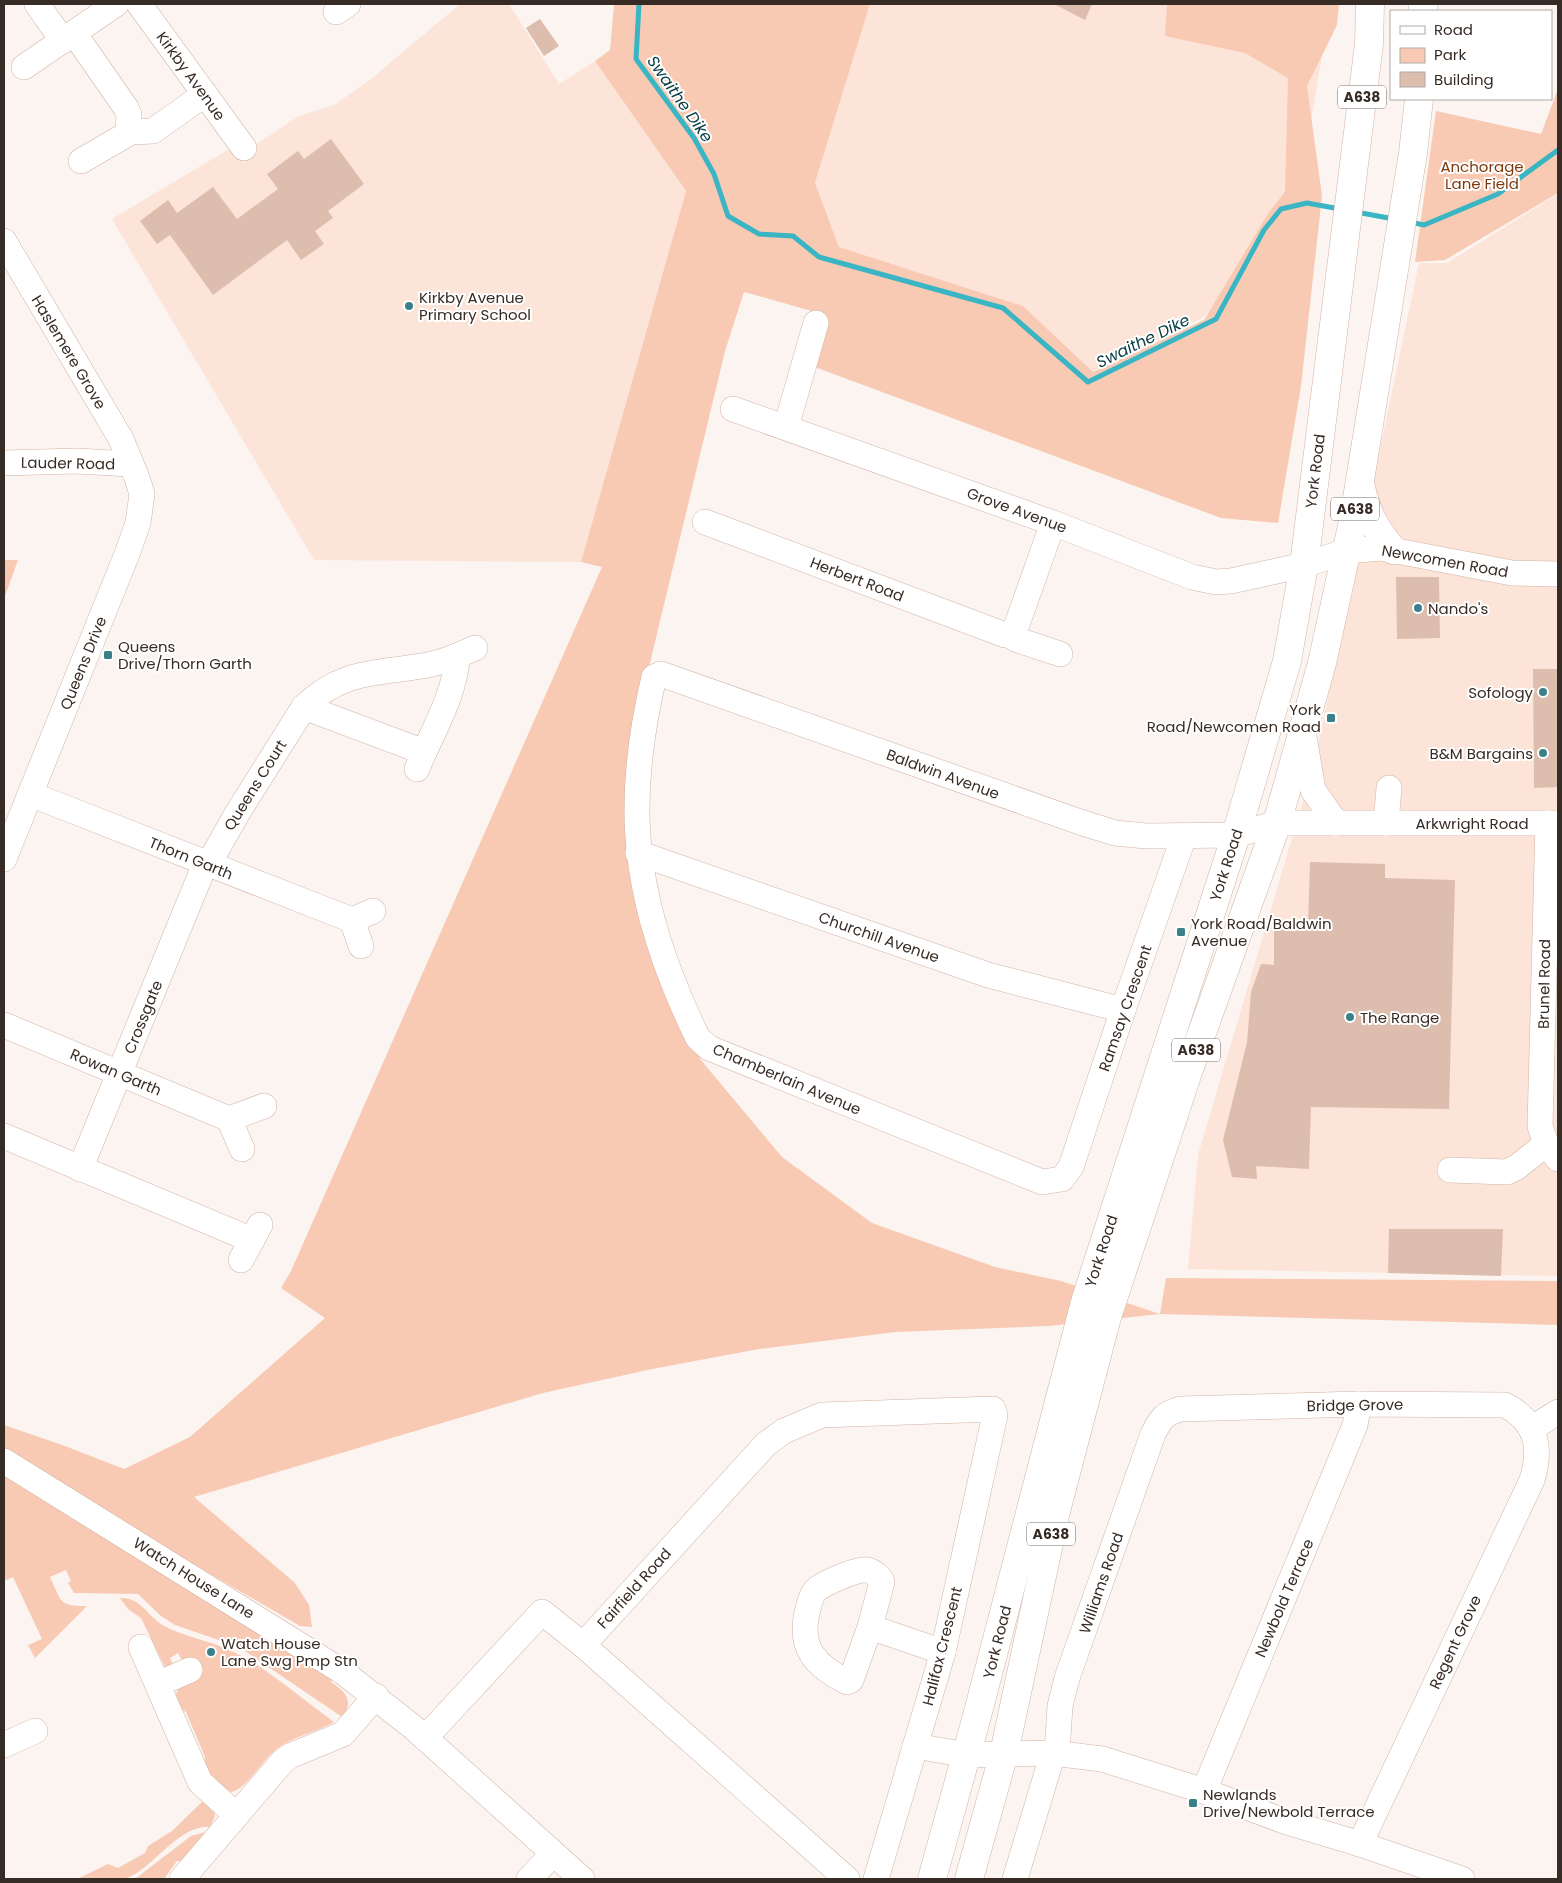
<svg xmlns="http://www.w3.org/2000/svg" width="1562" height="1883" font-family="Poppins,sans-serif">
  <rect width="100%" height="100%" fill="#fbf4f1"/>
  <!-- built -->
  <g fill="#fce4d8">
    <path d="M460,4h49l50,80 36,-23 91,130 -105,371 -267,-2 -202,-341 139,-83 6,8 42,-28 35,-11 37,-26z"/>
    <path d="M870,4h461l-33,192 -94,121 -112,55 -69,-66 -184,-59 -24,-64z"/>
    <path d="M1558,194v1082l-370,-7 10,-114 116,-391 105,-501h28z"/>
  </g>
  <!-- green -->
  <g fill="#f8cab3">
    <path d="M614,4h256l-55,179 24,64 184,59 70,66 111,-52 65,-108 16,-20 3,-114 -43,-25 -80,-17 2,-32h172l-2,21 -30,61 15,110 -21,190 -23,137 -57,-5 -409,-152 14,-51 -82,-23 -19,59 -77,320 -10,182 60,185 2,21 82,98 90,66 123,44 66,14 99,33 6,-36 392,3v44l-398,-11 -111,12 -154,6 -136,17 -107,20 -109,24 -349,104 101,86 14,22 3,22 -12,-1 -174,-101 206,154 -1,3c14,9 24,20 11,35l-103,-70 -64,-22 -14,-9 -23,-22 -64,-1 -6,-10 3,-2 -5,-11 -16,7c12,25 8,29 37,29l-52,52 -7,-13 14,-6 -29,-62 -9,4v-156l61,21 59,23 66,-32 135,-119 -44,-30 10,-17 311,-704 -21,-5 105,-371 -91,-130 15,-11z"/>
    <path d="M1558,89v104l-113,67 -30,2 21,-151 105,23z"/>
    <path d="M4,560h14l-14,39z"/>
    <path d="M120,1598c21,-1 27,18 44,28 21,11 44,14 65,24 35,15 73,49 105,72 -21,12 -46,15 -63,32 -9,9 -28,37 -40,38 -12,-9 -30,-17 -26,-35l-19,-45 -8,-4c-7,-21 4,-21 21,-29l-9,-20 -7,3 -5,-9 -8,5 4,9h-9l-24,-49 -13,-9z"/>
    <path d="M203,1801l11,10 1,5 -5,11c-32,-3 -59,45 -86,52 -13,4 -32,0 -47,0l31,-15 10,4 27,-15 3,-7 24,-15z"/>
    <path d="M206,1832l-20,29h-9l-13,18h-29l56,-43z"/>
  </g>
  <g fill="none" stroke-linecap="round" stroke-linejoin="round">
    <!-- stream -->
    <g stroke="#3ab5c3" stroke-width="5">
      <path d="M639,4l-3,55 58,79 20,36 14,42 31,18 34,2 26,21 184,51 85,74 128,-63 48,-89 17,-21 26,-6 33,6"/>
      <path d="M1356,212l38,7"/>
      <path d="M1410,222l14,3 74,-31 60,-44"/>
    </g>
  </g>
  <!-- building -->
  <g fill="#ddbdae">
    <path d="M1054,4h38l-7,16z"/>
    <path d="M540,19l19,27 -15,10 -18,-28z"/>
    <path d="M331,139l33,45 -36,27 5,7 -18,13 9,13 -23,16 -14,-20 -74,55 -43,-60 -13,9 -17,-23 28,-21 9,13 36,-26 24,32 41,-30 -11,-15 31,-23 6,8z"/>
    <path d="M1396,577h43l1,61 -43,1z"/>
    <path d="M1533,669h25v118l-24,1z"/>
    <path d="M1310,862l75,2v14l70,2 -6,229 -138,-2 -2,62 -53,-3 1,13 -25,-2 -9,-37 24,-98 4,-50 10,-28 13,1v-36l34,-2z"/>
    <path d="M1389,1229h114l-2,47 -113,-3z"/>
  </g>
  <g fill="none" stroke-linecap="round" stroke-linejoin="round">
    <defs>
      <g id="minor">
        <path d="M37,4l26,37"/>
        <path d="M139,4l105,144"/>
        <path d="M336,12l12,-8"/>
        <path d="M74,33l52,75 3,7 -1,18"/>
        <path d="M24,67l92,-63"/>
        <path d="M81,161l50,-29 22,-1 52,-37"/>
        <path d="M4,241l117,198 16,39 5,16 -4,29 -11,31 -123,305"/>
        <path d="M733,409l320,114 139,54 24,5 15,-1 73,-16 43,-14 34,-3 131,25 46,1"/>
        <path d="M786,427l30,-104"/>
        <path d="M4,463l72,-2 55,3"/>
        <path d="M705,522l300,113h6"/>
        <path d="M1011,635l4,-5 38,-107"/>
        <path d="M1011,635l4,4 45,15"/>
        <path d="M304,707l120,45"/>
        <path d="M1303,731l10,59 23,33"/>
        <path d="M417,769c14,-36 39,-74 40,-113"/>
        <path d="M30,794l322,126"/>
        <path d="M1386,823l3,-35"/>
        <path d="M1548,823l-8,303 6,18 12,15"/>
        <path d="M1184,836l-61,174 -52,157 -9,12 -20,3 -333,-134 -11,-10c-10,-19 -18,-39 -26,-59 -42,-107 -44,-191 -18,-302l7,-3 419,148 35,11 31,3 90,-1 41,-12h281"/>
        <path d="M638,853l350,122 135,35"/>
        <path d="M208,865l30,-53 66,-105c41,-40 76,-32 128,-43 15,-3 29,-10 43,-16"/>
        <path d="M361,946l-9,-26 21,-9"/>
        <path d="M4,1025l225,94"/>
        <path d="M4,1136l248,104"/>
        <path d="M242,1149l-13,-30 35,-13"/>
        <path d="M80,1169l125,-305"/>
        <path d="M1450,1170l57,2 10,-5 29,-23"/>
        <path d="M241,1260l19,-35"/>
        <path d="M1531,1429l27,-17"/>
        <path d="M4,1461l339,211 71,56 168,151"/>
        <path d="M870,1627l12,-45c-2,-5 -8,-10 -14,-12 -10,-2 -47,14 -53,21 -5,6 -6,15 -8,22 -8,36 9,53 40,69l4,-2 19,-53 73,25"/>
        <path d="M141,1647l59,135 36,33"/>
        <path d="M158,1684l32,-14"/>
        <path d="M425,1738l117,-126 41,33"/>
        <path d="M4,1745l31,-14"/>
        <path d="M915,1746l52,9 86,-2 49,6 102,32 80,30 76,23 102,35"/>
        <path d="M1057,1753l3,-47 7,-28 86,-244c7,-14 11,-21 28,-25l178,-5 146,1c32,17 37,42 27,75l-172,364"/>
        <path d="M1204,1791l151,-366 4,-21"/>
        <path d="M182,1879l101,-118 7,-5 53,-22 33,-38"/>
        <path d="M529,1879l24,-25"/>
        <path d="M847,1879l-264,-234 183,-201 18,-13 38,-16 171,-6 2,6 -52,237 -67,227"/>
        <path d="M1015,1879l38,-126"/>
      </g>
      <g id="highway">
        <path d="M1423,11v-7"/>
        <path d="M1361,488c6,25 15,43 32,62"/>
        <path d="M932,1879l45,-163 108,-414 151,-467 51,-174 17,-96 65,-521 1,-40"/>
        <path d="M969,1879l35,-126 52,-242 51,-194 81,-245 89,-249 45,-160 32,-146 59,-364 6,-54"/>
      </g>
    </defs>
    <!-- minor casing -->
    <use href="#minor" stroke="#d2b3a3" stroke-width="26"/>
    <!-- highway casing -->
    <use href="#highway" stroke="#d2b3a3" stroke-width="29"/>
    <!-- minor -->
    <use href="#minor" stroke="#fff" stroke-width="25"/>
    <!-- highway -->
    <use href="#highway" stroke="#fff" stroke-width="28"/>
  </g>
  <!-- markers -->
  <g fill="#398089" stroke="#fff" stroke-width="2">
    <circle cx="409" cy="306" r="5"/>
    <circle cx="1418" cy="608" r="5"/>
    <rect x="103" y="650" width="10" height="10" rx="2.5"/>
    <circle cx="1543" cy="692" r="5"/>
    <rect x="1326" y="713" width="10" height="10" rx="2.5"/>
    <circle cx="1543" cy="753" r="5"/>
    <rect x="1176" y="927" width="10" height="10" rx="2.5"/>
    <circle cx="1350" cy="1017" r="5"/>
    <circle cx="211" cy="1652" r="5"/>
    <rect x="1188" y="1798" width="10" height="10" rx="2.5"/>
  </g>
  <g text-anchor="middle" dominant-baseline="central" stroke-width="4" stroke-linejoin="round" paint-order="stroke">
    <!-- shield labels -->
    <g fill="#fff" stroke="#736b66" stroke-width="1">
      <rect x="1338" y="85.5" width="48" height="23" rx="4"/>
      <rect x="1331" y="497.5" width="48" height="23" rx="4"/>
      <rect x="1172" y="1038.5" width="48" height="23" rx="4"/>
      <rect x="1027" y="1522.5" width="48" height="23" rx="4"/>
    </g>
    <g font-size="14" font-weight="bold" fill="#372b25">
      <text x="1362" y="97">A638</text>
      <text x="1355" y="509">A638</text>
      <text x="1196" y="1050">A638</text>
      <text x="1051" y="1534">A638</text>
    </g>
    <!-- street labels -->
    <g font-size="15" fill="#372b25" stroke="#fff">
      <text transform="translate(191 76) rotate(54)">Kirkby Avenue</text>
      <text transform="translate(69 352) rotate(59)">Haslemere Grove</text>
      <text transform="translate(68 463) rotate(1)">Lauder Road</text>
      <text transform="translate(1315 471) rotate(-83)">York Road</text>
      <text transform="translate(1017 510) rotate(20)">Grove Avenue</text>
      <text transform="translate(1445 561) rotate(10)">Newcomen Road</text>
      <text transform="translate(857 579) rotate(21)">Herbert Road</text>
      <text transform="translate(83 663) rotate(-68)">Queens Drive</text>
      <text transform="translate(943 774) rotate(20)">Baldwin Avenue</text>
      <text transform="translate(255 785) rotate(-58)">Queens Court</text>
      <text x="1472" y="823">Arkwright Road</text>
      <text transform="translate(191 858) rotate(22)">Thorn Garth</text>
      <text transform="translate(1226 865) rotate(-72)">York Road</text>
      <text transform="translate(879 937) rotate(19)">Churchill Avenue</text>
      <text transform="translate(1544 984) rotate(-89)">Brunel Road</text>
      <text transform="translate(1125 1008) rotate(-71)">Ramsay Crescent</text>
      <text transform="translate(143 1017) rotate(-68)">Crossgate</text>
      <text transform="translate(116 1072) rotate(23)">Rowan Garth</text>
      <text transform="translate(787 1079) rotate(23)">Chamberlain Avenue</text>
      <text transform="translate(1101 1251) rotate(-72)">York Road</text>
      <text transform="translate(1355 1405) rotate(-1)">Bridge Grove</text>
      <text transform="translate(194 1578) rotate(32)">Watch House Lane</text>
      <text transform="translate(1101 1583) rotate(-71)">Williams Road</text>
      <text transform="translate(634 1588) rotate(-48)">Fairfield Road</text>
      <text transform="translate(1284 1598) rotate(-67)">Newbold Terrace</text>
      <text transform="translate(997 1642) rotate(-76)">York Road</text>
      <text transform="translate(1455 1642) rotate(-65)">Regent Grove</text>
      <text transform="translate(942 1646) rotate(-76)">Halifax Crescent</text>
    </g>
    <!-- park labels -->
    <g font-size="15" fill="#7d390b" stroke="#fff">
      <text x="1482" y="166">Anchorage<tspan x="1482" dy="17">Lane Field</tspan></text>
    </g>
    <!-- poi labels -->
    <g font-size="15" fill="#372b25" stroke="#fff" text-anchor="start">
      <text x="419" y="297">Kirkby Avenue<tspan x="419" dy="17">Primary School</tspan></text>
      <text x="1428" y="608">Nando's</text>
      <text x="118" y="646">Queens<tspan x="118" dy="17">Drive/Thorn Garth</tspan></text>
      <text x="1533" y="692" text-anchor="end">Sofology</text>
      <text x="1321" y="709" text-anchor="end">York<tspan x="1321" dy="17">Road/Newcomen Road</tspan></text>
      <text x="1533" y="753" text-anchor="end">B&amp;M Bargains</text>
      <text x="1191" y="923">York Road/Baldwin<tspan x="1191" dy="17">Avenue</tspan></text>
      <text x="1360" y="1017">The Range</text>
      <text x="221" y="1643">Watch House<tspan x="221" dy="17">Lane Swg Pmp Stn</tspan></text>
      <text x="1203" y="1794">Newlands<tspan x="1203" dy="17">Drive/Newbold Terrace</tspan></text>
    </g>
    <!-- water labels -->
    <g font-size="16" font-style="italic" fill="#094047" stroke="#fff">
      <text transform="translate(680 99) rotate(55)">Swaithe Dike</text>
      <text transform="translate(1143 341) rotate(-26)">Swaithe Dike</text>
    </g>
  </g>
  <!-- border -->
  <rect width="1562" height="1883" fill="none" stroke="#372b25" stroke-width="10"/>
  <!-- legend -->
  <rect x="1390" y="10" width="162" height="90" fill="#ffffff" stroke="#afaaa8"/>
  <rect x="1400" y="26" width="25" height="8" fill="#ffffff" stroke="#afaaa8"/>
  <text x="1434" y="35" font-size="15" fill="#372b25">Road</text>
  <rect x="1400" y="48" width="25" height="15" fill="#f8cab3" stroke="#afaaa8"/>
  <text x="1434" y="60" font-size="15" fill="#372b25">Park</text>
  <rect x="1400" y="72" width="25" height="15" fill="#ddbdae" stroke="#afaaa8"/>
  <text x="1434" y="85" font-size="15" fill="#372b25">Building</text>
</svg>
